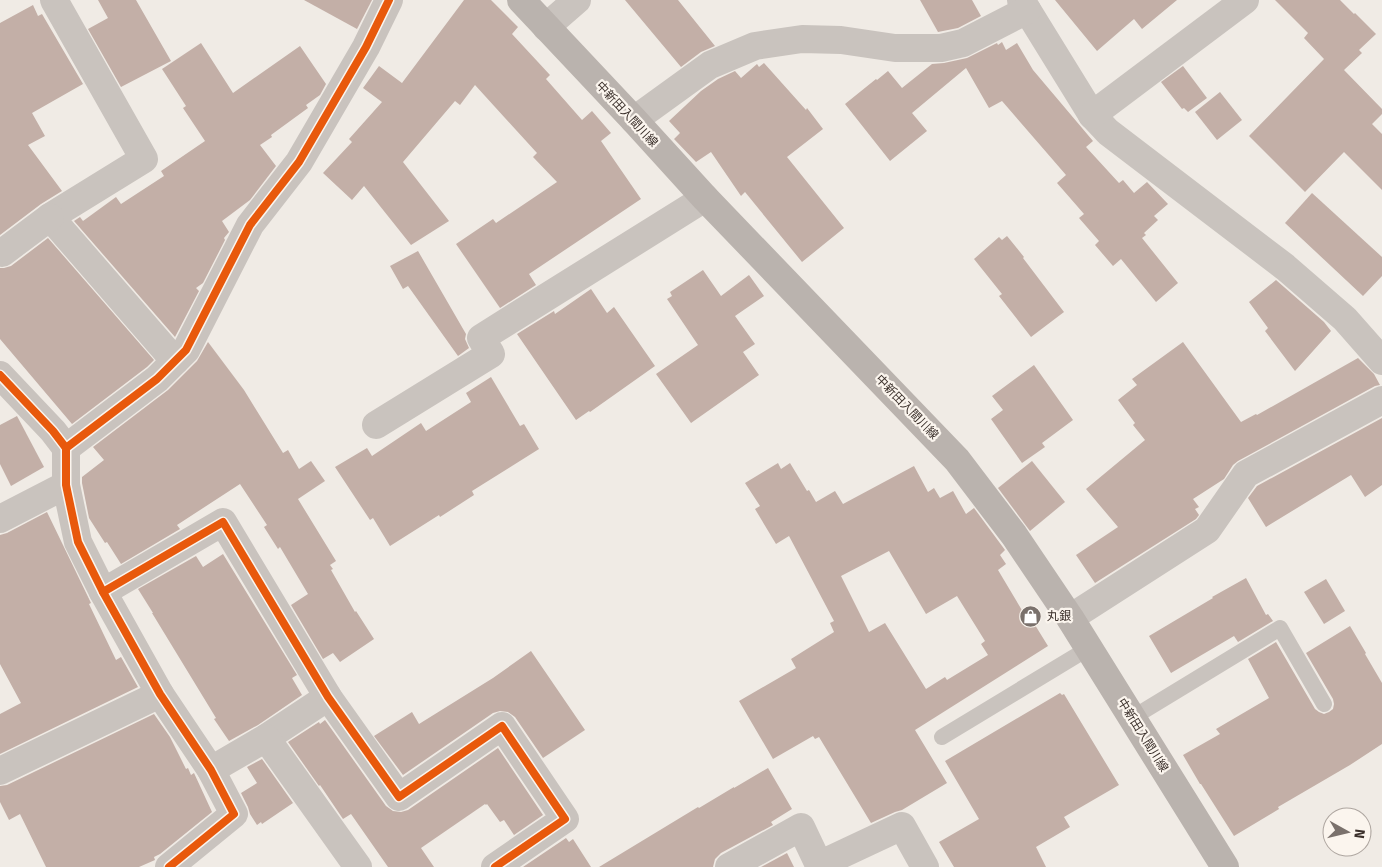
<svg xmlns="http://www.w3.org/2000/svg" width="1382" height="867" font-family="'Fira Sans','Noto Sans JP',sans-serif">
  <rect width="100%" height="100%" fill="#f0ebe5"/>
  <!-- building -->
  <g fill="#c3afa7" fill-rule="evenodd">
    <path d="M98,0h38l35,61 -50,26 -33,-58 20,-11z"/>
    <path d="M304,0h68l-15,29z"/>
    <path d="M464,0h27l27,27 -6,7 38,41 -4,4 36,41 10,-9 19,22 -10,8 40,58 -112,75 7,11 -36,23 -44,-64 37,-25 3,4 61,-41 -24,-25 4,-4 -62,-68 -15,20 -5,-4 -52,61 46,59 -38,24 -47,-59 -12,14 -29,-27 29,-31 -3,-3 33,-37 -19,-14 16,-22 23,17z"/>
    <path d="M625,0h53l37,46 -14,6 -20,15z"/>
    <path d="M920,0h52l9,16 -23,12 -20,4z"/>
    <path d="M1055,0h122l-35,29 -8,-10 -37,32z"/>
    <path d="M1275,0h65l14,14 1,-1 21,21 -17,16 3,3 -18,17 38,39v5l-10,10 10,10v56l-38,-38 -39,40 -56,-56 75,-77 -20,-21 4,-5z"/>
    <path d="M33,5l5,11 4,-2 41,70 -51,29 13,23 -17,9 34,46 -21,13 -41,31v-212z"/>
    <path d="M1002,42l4,8 11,-7 16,27 60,71 -7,6 33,36 4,-3 11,13 13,-11 21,22 -14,12 4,4 -14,13 2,2 -4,3 36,45 -22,19 -35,-43 -8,7 -18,-21 4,-4 -20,-23 5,-4 -27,-31 9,-8 -64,-74 -13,7 -23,-40 -54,45 15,18 -37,30 -45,-57 31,-25 1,1 11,-9 14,17 30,-24 12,-1 23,-5 30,-15 1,2z"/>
    <path d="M201,43l32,50 67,-47 26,38 -6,11 -14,10 2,3 -37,27 1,2 -12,8 16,21 -26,34 -28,21 7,11 -5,6 1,2 -22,43 -7,5 3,3 -24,46 -101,-116 6,-4 3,4 33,-24 5,7 43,-28 -3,-5 44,-30 -22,-33 3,-2 -24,-37z"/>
    <path d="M764,63l42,47 1,-2 16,21 -36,28 57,71 -42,34 -57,-70 -4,4 -30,-44 -15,10 -22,-23 6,-6 -11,-12 32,-30 17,-12 17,-8 6,7 16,-14 2,3z"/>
    <path d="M1183,66l24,32 -19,14 -4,-4 -2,1 -21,-27z"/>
    <path d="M1220,92l22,28 -25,20 -22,-28z"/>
    <path d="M1312,193l70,64v19l-19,20 -78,-73z"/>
    <path d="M1007,236l17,21 -1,1 41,54 -33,25 -32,-41 3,-2 -28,-35 25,-22 3,3z"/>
    <path d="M48,238l106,122 -7,7 -75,57 -72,-85v-71h4l7,-2z"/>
    <path d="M418,251l48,83 -1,5 4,9 -11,8 -50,-70 -5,3 -13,-23z"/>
    <path d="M703,270l18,26 28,-21 15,21 -29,20 20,28 -12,8 16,23 -68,48 -35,-49 42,-29 -31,-46 5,-3 -2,-4z"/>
    <path d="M1276,280l48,42 7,9 -36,40 -30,-40 3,-3 -19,-26z"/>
    <path d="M591,289l16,24 7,-6 41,59 -65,46 -1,-1 -13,9 -59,-86 37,-23 1,3z"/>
    <path d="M208,342l36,48 39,63 5,-3 11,19 12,-8 14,20 -27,18 38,62 -6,4 3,4 -2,1 24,42 1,-1 18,28 -34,23 -7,-9 -10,6 -32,-54 17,-11 -28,-47 -2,2 -14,-22 3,-2 -27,-41 -63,41 3,4 -59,35 -14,-22 -2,1 -16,-25 -7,-35v-6l22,-17 -11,-13 75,-57 29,-29z"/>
    <path d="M1183,342l58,80 15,-8 1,1 101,-57 16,16 6,11 -5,1 -137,75 -5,4 -9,14 -31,20 6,8 -4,2 4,6 -3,4 -101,64 -19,-28 42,-28 -32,-38 59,-49 -12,-15 2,-2 -17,-23 19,-15 -5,-6z"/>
    <path d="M1034,365l39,55 -31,23 3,4 -23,16 -31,-44 12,-9 -11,-14z"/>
    <path d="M491,377l29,49 4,-2 15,25 -67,42 2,4 -34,22 -1,-2 -49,31 -17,-28 -3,2 -35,-53 32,-19 5,8 49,-33 5,8 45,-29 -5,-9z"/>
    <path d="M17,416l27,51 -33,19 -11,-22v-39z"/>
    <path d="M1382,418v67l-17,12 -14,-22 -85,52 -18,-29 9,-12z"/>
    <path d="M1032,461l33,41 -35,29 -32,-43z"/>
    <path d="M778,463l3,6 9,-6 17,28 2,-1 7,12 19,-11 8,13 71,-38 14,26 6,-4 6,10 13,-7 13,23 8,-6 31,42 -5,5 6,9 -8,6 34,57 3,-2 13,21 -133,84 32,53 -45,27 -7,2 -24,11 -52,-86 -4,2 -2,-3 -40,23 -34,-58 57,-33 -5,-9 43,-27 -4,-9 4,-2 -45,-85 -13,8 -21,-35 5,-3 -15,-23zM889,551l37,63 31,-18 28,45 -4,3 7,11 -41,25 -2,-3 -19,12 -41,-66 -16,9 -28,-56z"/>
    <path d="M47,512l44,91 -2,1 27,56 5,-3 17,30 -138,67v-40l21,-11 -21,-39v-129l7,-2z"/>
    <path d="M223,554l74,121 -5,3 10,17 -44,30 -29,16 -15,-22 2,-1 -64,-105h1l-15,-24 58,-33 7,11z"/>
    <path d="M1246,578l20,37 2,-1 5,7 -35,21 -4,-6 -63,37 -22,-37 64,-38 -1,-1z"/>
    <path d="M1326,579l19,32 -21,13 -20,-32z"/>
    <path d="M1350,626l16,27 -1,1 17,29v61l-32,21 -72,42 1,2 -45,27 -33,-52h-1l-17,-29 37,-21 -4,-5 53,-31 -21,-39 28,-17 39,67 4,3 5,2 5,-2 4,-3 1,-5 -1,-5 -27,-46z"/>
    <path d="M531,651l54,79 -42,28 -28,-41 -7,-5 -8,-1 -7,2 -90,62 -29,-39 38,-24 7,12 74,-46z"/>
    <path d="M1060,693l2,2 2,-1 55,91 -55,32 6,10 -34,20 10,20h-92l-15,-25 40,-23 -34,-58z"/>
    <path d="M154,714l16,23 16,32 2,-1 3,7 3,-2 18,39 -52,42 -6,3 1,3 -16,7h-93l-26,-53 -11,6 -9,-18v-16l7,-1z"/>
    <path d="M325,720l61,86 7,5 8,1 7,-2 90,-62 45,67 -29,20 -10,-15 -4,2 -13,-18 -1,1 -1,-1 -64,44 13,19h-46l-37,-53 -8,5 -23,-34 -1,1 -31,-44 31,-20 1,2z"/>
    <path d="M262,759l31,44 -31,21 -1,-2 -4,3 -7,-11 -2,-7 -7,-14 16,-10 -10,-16z"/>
    <path d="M768,768l24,41 -21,13 2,3 -52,28 -6,6 -2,8h-114l99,-60 1,1 35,-21v1z"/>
    <path d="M566,838l3,4 4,-3 18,28h-68z"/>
    <path d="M787,853l7,14h-33z"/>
  </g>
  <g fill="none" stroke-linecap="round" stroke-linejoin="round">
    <!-- lane -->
    <g stroke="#c9c3be" stroke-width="16">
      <path d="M1132,718l148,-90 44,76"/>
      <path d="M942,737l147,-89"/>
    </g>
    <!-- street -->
    <g stroke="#c9c3be" stroke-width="28">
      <path d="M54,0l90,159 -94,58 125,144"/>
      <path d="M1021,0l71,115 16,17 177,135 60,52 37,42"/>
      <path d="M546,27l31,-27"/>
      <path d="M1092,115l153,-115"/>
      <path d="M634,120l76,-55 45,-19 47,-7 39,1 54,8h46l22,-5 64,-33"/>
      <path d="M2,253l48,-36"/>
      <path d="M0,375l53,56 13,17v37l12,57 25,50 57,102 51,76 23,44 -65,53"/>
      <path d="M376,425l115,-71 -10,-16 224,-140"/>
      <path d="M66,448l91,-69 29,-29 64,-125 49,-63 67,-115 23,-47"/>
      <path d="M0,519l66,-34"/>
      <path d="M103,592l120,-70 105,175 71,100 103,-71 63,93 -70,48"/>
      <path d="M1070,618l137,-88 39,-56 136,-74"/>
      <path d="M266,738l62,-41"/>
      <path d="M211,770l55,-32 92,129"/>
      <path d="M0,771l160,-77"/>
      <path d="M729,867l72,-40 18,38 83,-39 23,41"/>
    </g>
    <!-- secondary -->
    <path stroke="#bab3ae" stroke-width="28" d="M521,0l113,120 71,78 252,262 57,75 56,83 155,249"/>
    <defs>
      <g id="cycleway">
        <path d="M0,375l53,56 13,17v37l12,57 25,50 57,102 51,76 23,44 -65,53"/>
        <path d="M66,448l91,-69 29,-29 64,-125 49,-63 67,-115 23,-47"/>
        <path d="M103,592l120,-70 105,175 71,100 103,-71 63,93 -70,48"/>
      </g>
    </defs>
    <!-- cycleway casing -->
    <use href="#cycleway" stroke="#fbf5ee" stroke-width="11"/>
    <!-- cycleway -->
    <use href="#cycleway" stroke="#e8590c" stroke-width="8"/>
  </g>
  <!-- icons -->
  <defs>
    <symbol id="shop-disc" viewBox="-11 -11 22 22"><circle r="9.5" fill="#7a716c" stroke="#fbf5ee"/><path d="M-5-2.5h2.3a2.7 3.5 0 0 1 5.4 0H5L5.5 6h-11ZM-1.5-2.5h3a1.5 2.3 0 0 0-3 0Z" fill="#fff"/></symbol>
  </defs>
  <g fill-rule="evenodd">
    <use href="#shop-disc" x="1018" y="604" width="25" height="25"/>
  </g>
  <g text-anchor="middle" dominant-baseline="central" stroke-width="4.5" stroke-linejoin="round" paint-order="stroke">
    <!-- street labels -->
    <g font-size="12" fill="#3b302b" stroke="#fbf5ee">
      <text transform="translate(627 114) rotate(47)">中新田入間川線</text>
      <text transform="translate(907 407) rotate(46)">中新田入間川線</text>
      <text transform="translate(1143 735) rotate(58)">中新田入間川線</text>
    </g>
    <!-- poi labels -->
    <g font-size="12" fill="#3b302b" stroke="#fbf5ee" text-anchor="start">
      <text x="1047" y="616">丸銀</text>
    </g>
  </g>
  <!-- north arrow -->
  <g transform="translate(1347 832) rotate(98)"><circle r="24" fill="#fbf5ee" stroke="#aea6a0"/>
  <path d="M0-4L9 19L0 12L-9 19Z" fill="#7a716c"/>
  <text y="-8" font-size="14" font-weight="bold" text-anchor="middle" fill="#3b302b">N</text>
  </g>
</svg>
